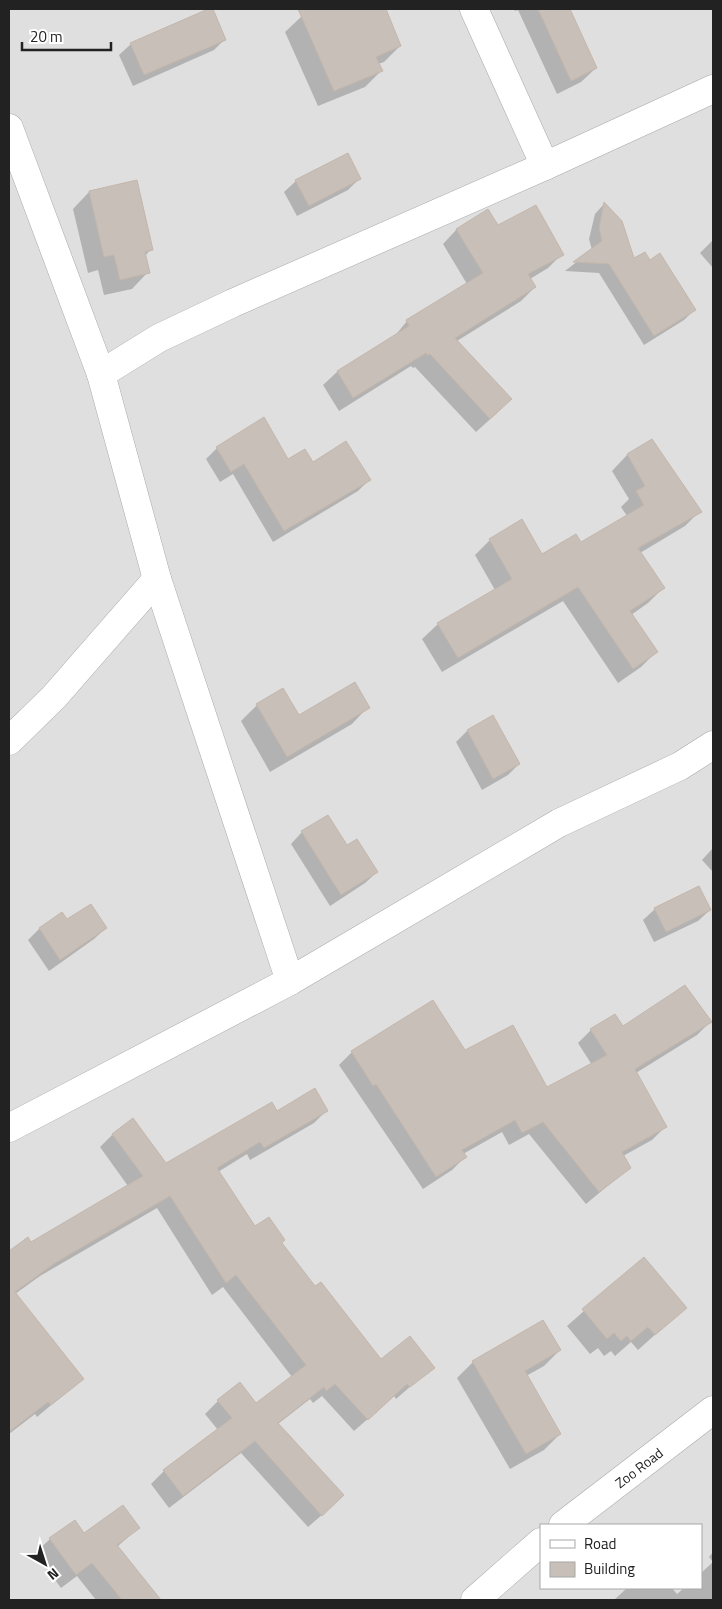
<svg xmlns="http://www.w3.org/2000/svg" width="722" height="1609" font-family="'Titillium Web',sans-serif">
  <rect width="100%" height="100%" fill="#f2efe9"/>
  <!-- residential -->
  <path fill="#e0dfdf" fill-rule="evenodd" d="M9,9h704v1591h-704zM541,1525h160v63h-160z"/>
  <!-- shadow -->
  <g fill="#0003">
    <path d="M211,9l14,30 -11,11 -81,36 -14,-31 12,-11z"/>
    <path d="M320,9h65l15,37 -16,16 -6,2 3,7 -16,16 -47,19 -33,-74 17,-16z"/>
    <path d="M514,9h54l28,59 -15,14 -24,12 -39,-84 -3,1z"/>
    <path d="M359,179l-11,11 -51,26 -13,-24 12,-11z"/>
    <path d="M89,192l62,57 -6,7 3,16 -16,17 -28,6 -6,-25 -10,3 -15,-64z"/>
    <path d="M604,204l30,56 60,50 -10,10 -40,25 -45,-72 -34,-2 27,-21 -3,-11 6,-25z"/>
    <path d="M498,227l64,27 -14,14 -18,11 5,8 -14,14 -64,40 40,72 -21,19 -61,-65 -2,1 -2,-2 -72,45 -16,-26 14,-13 57,-35 13,-16 60,-37 -24,-40 13,-14z"/>
    <path d="M713,240v28l-13,-15z"/>
    <path d="M652,441l48,70 -15,15 -45,27 23,35 -15,15 -17,12 25,37 -15,15 -23,16 -55,-82 -121,71 -20,-33 16,-15 57,-34 -20,-35 15,-15 52,15 38,-11 47,-28 -6,-9 8,-8 -17,-28 15,-16z"/>
    <path d="M217,448l96,16 56,16 -11,11 -85,51 -40,-68 -13,8 -14,-23z"/>
    <path d="M257,705l42,11 69,-9 -16,17 -82,48 -29,-51z"/>
    <path d="M493,717l26,47 -11,11 -26,15 -26,-48 11,-11z"/>
    <path d="M302,832l75,40 -12,11 -35,23 -39,-62z"/>
    <path d="M713,848v24l-11,-12z"/>
    <path d="M655,909l55,1 -12,11 -44,21 -11,-22z"/>
    <path d="M62,914l5,7 39,7 -12,11 -45,32 -21,-31 11,-11z"/>
    <path d="M710,1022l-13,13 -61,38 29,54 -13,13 -29,16 6,12 -43,36 -57,-70 -20,11 -7,-13 -39,22 2,3 -13,13 -29,19 -84,-124 13,-13 112,-1 83,38 45,-24 -14,-22 13,-13z"/>
    <path d="M327,1110l-13,13 -64,37 -3,-6 -29,18 37,56 25,15 35,45 66,72 52,7 -37,32 -2,-3 -40,35 -32,-35 -9,7 -3,-4 -32,25 52,84 -22,19 -67,-74 -72,55 -18,-24 13,-13 54,-41 -13,-16 13,-13 38,4 36,-28 -69,-90 -11,8 -55,-87 -117,68 -25,18 67,85 -45,38 -2,-3 -26,20v-182l19,-13 3,4 97,-57 -28,-39 12,-12 54,29 111,-52z"/>
    <path d="M644,1258l42,49 -48,43 -7,-8 -16,14 -4,-5 -7,5 -6,-8 -8,6 -23,-28z"/>
    <path d="M560,1350l-16,16 -18,10 34,58 -16,16 -34,19 -53,-91 16,-16z"/>
    <path d="M74,1521l10,14 54,-7 -21,19 42,53h-63l-19,-24 -16,12 -26,-35 15,-14z"/>
    <path d="M713,1552v10l-4,-5z"/>
    <path d="M713,1562v38h-99l13,-12h45l5,6 7,-6h17v-15z"/>
  </g>
  <!-- building -->
  <g fill="#c7bfb8" stroke="#c4b6ab">
    <path d="M208,9h5l13,31 -82,35 -14,-32z"/>
    <path d="M298,9h88l15,37 -25,11 7,14 -49,20z"/>
    <path d="M538,9h32l27,59 -26,13z"/>
    <path d="M348,153l13,26 -52,27 -14,-26z"/>
    <path d="M137,180l16,70 -8,2 5,21 -30,7 -6,-25 -10,2 -15,-66z"/>
    <path d="M604,202l18,19 12,37 11,-6 5,8 10,-7 36,57 -42,26 -45,-72 -36,-2 29,-21 -3,-13z"/>
    <path d="M536,205l28,50 -36,19 8,13 -81,51 57,61 -22,20 -60,-65 -3,1 -1,-2 -73,45 -16,-27 72,-45 -3,-6 77,-47 -27,-44 32,-20 10,16z"/>
    <path d="M264,417l24,42 17,-10 8,13 33,-21 25,39 -87,51 -40,-67 -13,8 -15,-25z"/>
    <path d="M652,439l50,73 -64,36 27,40 -35,23 28,41 -25,17 -55,-82 -120,71 -21,-35 75,-44 -23,-40 33,-20 20,35 34,-20 5,8 63,-37 -8,-14 9,-5 -18,-32z"/>
    <path d="M355,682l15,26 -83,49 -31,-53 27,-16 16,27z"/>
    <path d="M493,715l27,49 -27,15 -26,-49z"/>
    <path d="M328,815l19,30 10,-6 21,33 -37,23 -40,-64z"/>
    <path d="M699,886l12,24 -45,22 -12,-24z"/>
    <path d="M91,904l16,24 -47,32 -21,-32 23,-16 5,7z"/>
    <path d="M685,985l27,37 -77,47 32,58 -45,25 9,16 -32,24 -56,-70 -21,11 -7,-13 -53,30 5,7 -31,20 -60,-93 -3,2 -22,-35 82,-51 32,50 48,-25 34,62 60,-32 -17,-26 25,-15 8,12z"/>
    <path d="M315,1088l13,23 -64,37 -4,-6 -43,26 38,58 14,-9 16,23 -3,3 33,43 6,-4 60,77 29,-23 25,32 -25,19 -3,-3 -39,36 -33,-36 -9,7 -2,-4 -46,36 66,72 -22,21 -67,-75 -72,55 -20,-26 69,-52 -15,-18 23,-18 16,21 50,-38 -70,-90 -10,8 -56,-87 -115,67 -40,29 69,87 -33,26 -3,-3 -39,30v-181l19,-14 3,5 112,-66 -31,-42 21,-16 33,45 106,-61 5,9z"/>
    <path d="M644,1257l43,51 -32,27 -7,-8 -17,14 -4,-5 -6,5 -7,-8 -7,6 -25,-30z"/>
    <path d="M543,1320l18,30 -36,21 36,63 -35,20 -54,-93z"/>
    <path d="M123,1505l17,23 -23,17 44,55h-39l-30,-37 -16,12 -27,-37 26,-18 9,13z"/>
  </g>
  <g fill="none" stroke-linecap="round" stroke-linejoin="round">
    <defs>
      <g id="minor">
        <path d="M474,9l71,157"/>
        <path d="M9,128l92,246 56,205 133,402"/>
        <path d="M101,374l58,-36 74,-35 312,-137 168,-77"/>
        <path d="M9,741l45,-44 103,-118"/>
        <path d="M9,1128l281,-147 269,-158 121,-57 33,-21"/>
        <path id="s1" d="M563,1525l150,-115"/>
        <path d="M475,1600l66,-58"/>
      </g>
    </defs>
    <!-- minor casing -->
    <use href="#minor" stroke="#a9a9a9" stroke-width="29"/>
    <!-- minor -->
    <use href="#minor" stroke="#fff" stroke-width="28"/>
  </g>
  <g text-anchor="middle" dominant-baseline="central" stroke-width="4.5" stroke-linejoin="round" paint-order="stroke">
    <!-- street labels -->
    <g font-size="14" fill="#222" stroke="#fff">
      <text stroke="none"><textPath href="#s1" startOffset="95">Zoo Road</textPath></text>
    </g>
  </g>
  <!-- border -->
  <rect width="722" height="1609" fill="none" stroke="#222222" stroke-width="20"/>
  <!-- legend -->
  <rect x="540" y="1524" width="162" height="65" fill="#ffffff" stroke="#a7a7a7"/>
  <rect x="550" y="1540" width="25" height="8" fill="#ffffff" stroke="#a7a7a7"/>
  <text x="584" y="1549" font-size="15" fill="#222222">Road</text>
  <rect x="550" y="1562" width="25" height="15" fill="#c7bfb8" stroke="#a7a7a7"/>
  <text x="584" y="1574" font-size="15" fill="#222222">Building</text>
  <!-- north arrow -->
  <g transform="translate(45 1564) rotate(141)" stroke="#ffffff" stroke-width="4" paint-order="stroke">
  <path d="M0-4L9 19L0 12L-9 19Z" fill="#222222"/>
  <text y="-8" font-size="14" font-weight="bold" text-anchor="middle" fill="#222222">N</text>
  </g>
  <!-- scale -->
  <path d="M22 42v8h89v-8" fill="none" stroke="#222222" stroke-width="2.5"/>
  <text x="30" y="42" font-size="15" fill="#222222" stroke="#ffffff" stroke-width="4" paint-order="stroke">20 m</text>
</svg>
